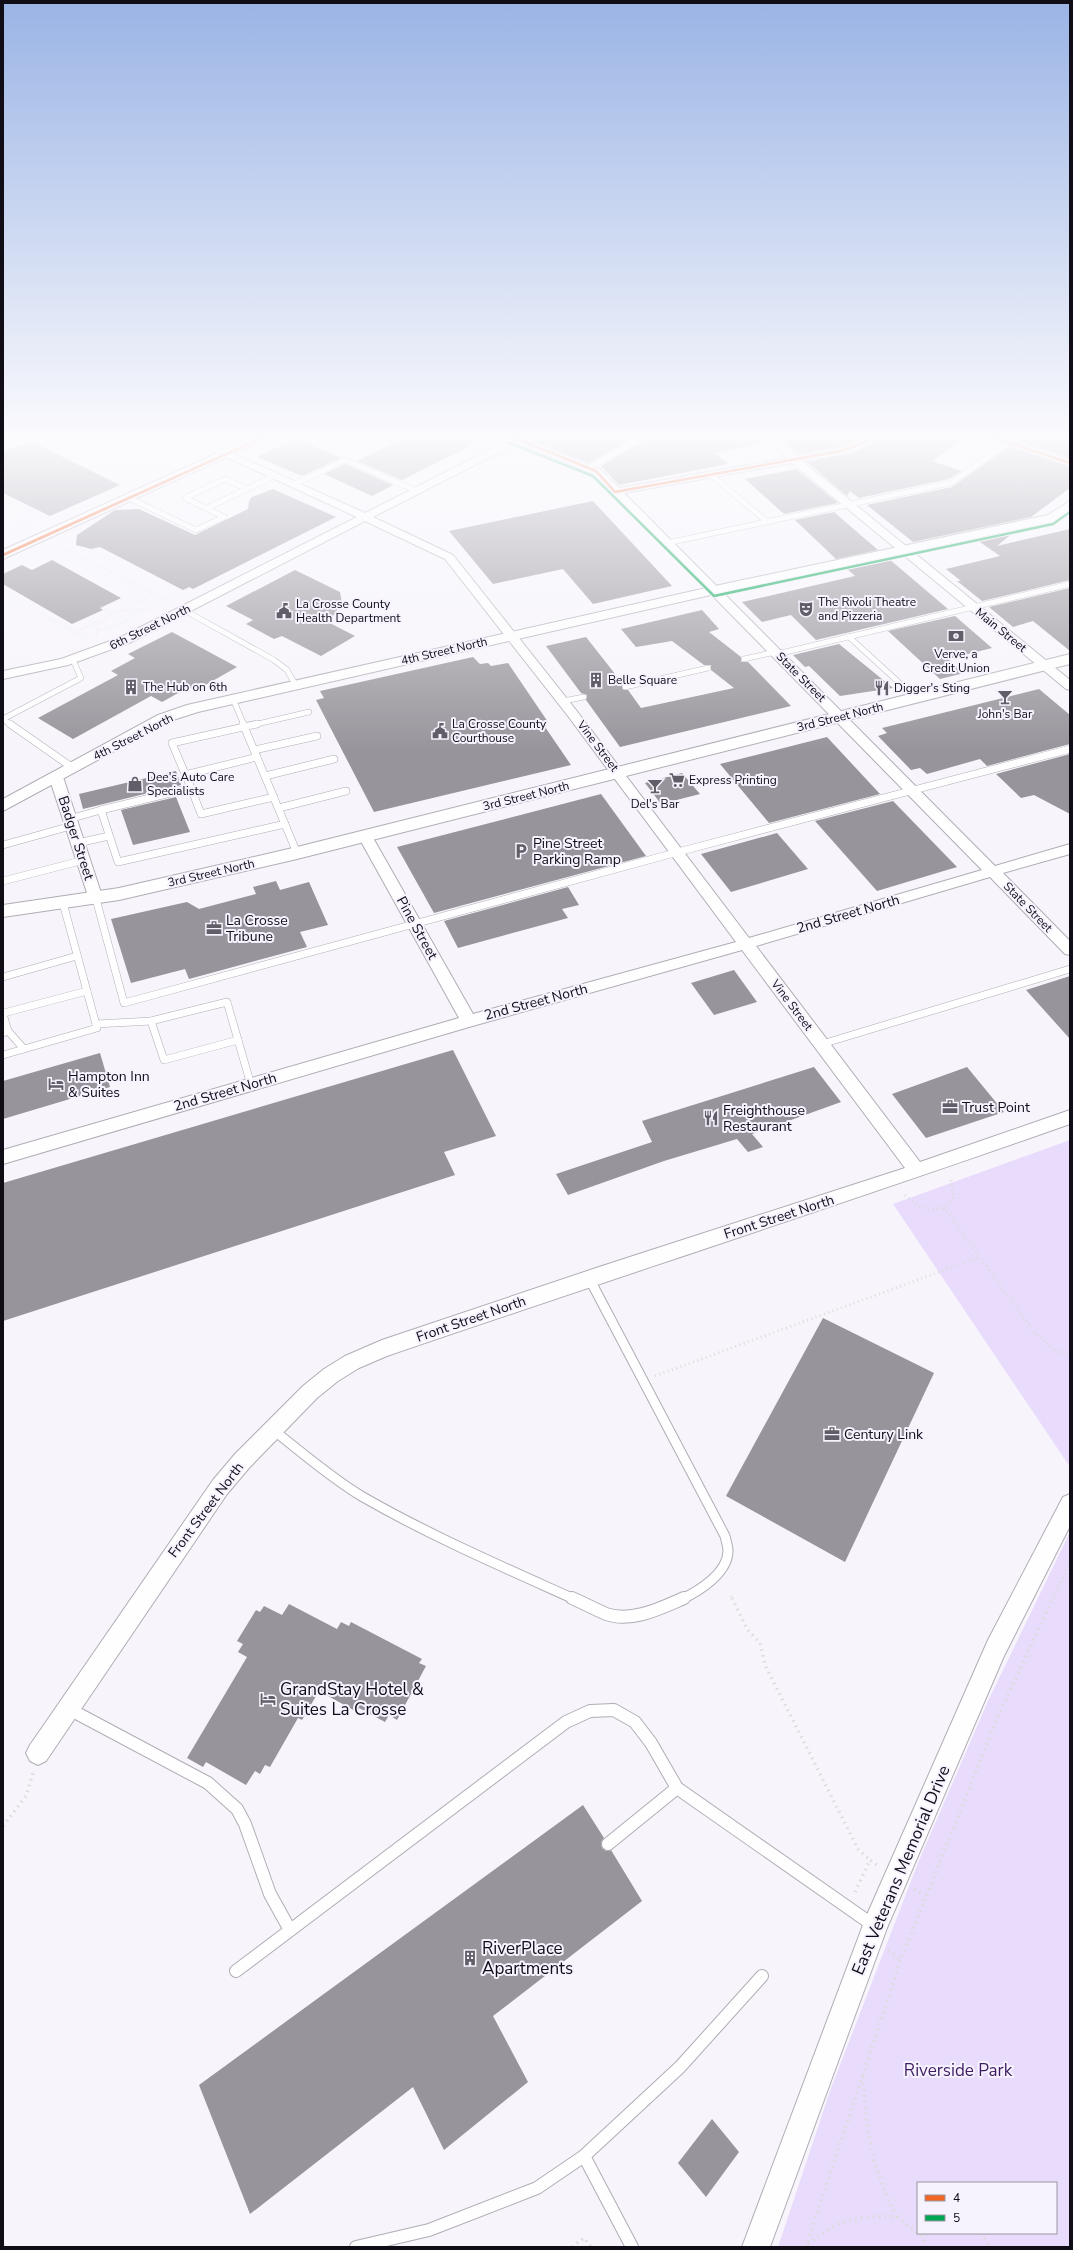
<svg xmlns="http://www.w3.org/2000/svg" width="1073" height="2250" font-family="'Nunito Sans',sans-serif">
  <rect width="100%" height="100%" fill="#f7f5fb"/>
  <!-- green -->
  <g fill="#e8dbfb" fill-rule="evenodd">
    <path d="M1070,1140v327l-177,-263z"/>
    <path d="M1070,1532v715h-292l52,-156 88,-228 70,-162zM918,2183h138v50h-138z"/>
  </g>
  <!-- building -->
  <g fill="#97949b">
    <path d="M408,436h50l18,7 -74,37 -45,-19z"/>
    <path d="M530,436h107l-47,27 -62,-24z"/>
    <path d="M650,436h109v8l-44,9 13,11 -109,21 -18,-19z"/>
    <path d="M777,436h88l-25,11 -42,7z"/>
    <path d="M879,436h89l-36,25 30,10 -13,8 -90,19 -9,-7 -3,5 -40,-34 46,-9 18,-9z"/>
    <path d="M1023,436h47v22l-52,-17z"/>
    <path d="M296,439l45,19 -39,18 -45,-19z"/>
    <path d="M30,441l90,44 -70,31 -47,-23v-41z"/>
    <path d="M1009,447l61,20v21l-39,29 -118,25 -46,-37 85,-18z"/>
    <path d="M345,464l48,21 -21,11 -48,-22z"/>
    <path d="M796,469l42,34 -54,11 -39,-35z"/>
    <path d="M273,489l63,28 -143,72 -4,-2 -6,3 -83,-43 -9,2 -15,-4 1,-10 38,-25 24,-1 56,26 53,-26 1,-8 3,-4z"/>
    <path d="M593,501l79,85 -79,18 -30,-35 -70,15 -44,-53z"/>
    <path d="M834,512l44,38 -42,9 -41,-39z"/>
    <path d="M1070,529v51l-88,21 -25,-20h4l-15,-12 54,-13 -23,-16 37,-8 -17,14z"/>
    <path d="M888,558l60,51 -132,31 -25,-25 -29,7 -20,-20 113,-26 -9,-8z"/>
    <path d="M52,560l69,38 -21,10 3,2 -31,14 -69,-40v-10l19,-9 10,5z"/>
    <path d="M295,570l45,22 2,11 -9,13 -9,4 31,16 -34,20 -39,-20 -8,3 -28,-15 7,-4 -27,-14z"/>
    <path d="M1070,588v63l-37,-30 -20,6 -24,-20z"/>
    <path d="M702,610l17,19 -10,3 32,25v5h7l43,44 -171,41 -34,-47 1,-5 -6,-2 -35,-47 40,-9 37,47 -1,5 6,1 13,18 93,-20 -23,-18v-5h-7l-32,-24 -36,6 -15,-18z"/>
    <path d="M955,616l37,32 -44,11 16,14 -24,6 -52,-48z"/>
    <path d="M172,632l65,35 -42,24 -6,-4 -27,15 -11,-6 -78,43 -35,-21 80,-43 -7,-4 24,-13 -7,-4z"/>
    <path d="M839,644l54,44 -53,8 -31,-30 -4,1 -12,-12z"/>
    <path d="M473,657l7,7 8,-1 3,3 17,-3 40,59 -5,2 28,41 -197,47 -58,-112 8,-2 -4,-7z"/>
    <path d="M1039,689l31,26v29l-83,22 -7,-7 -53,15 -7,-6 -9,2 -33,-34 9,-3 -5,-5z"/>
    <path d="M827,737l53,57 -111,29 -49,-59z"/>
    <path d="M1070,754v60l-36,-19 -13,3 -25,-24z"/>
    <path d="M176,771l5,14 -98,24 -4,-15z"/>
    <path d="M682,773l18,21 -39,10 -16,-21z"/>
    <path d="M601,794l45,62 -212,57 -37,-66z"/>
    <path d="M176,797l14,35 -57,13 -12,-35z"/>
    <path d="M893,801l64,66 -80,24 -62,-70z"/>
    <path d="M777,833l31,36 -77,23 -30,-38z"/>
    <path d="M276,881l4,9 29,-8 19,43 -28,7 7,15 -118,32 -4,-10 -54,14 -20,-64 76,-17 12,7 57,-15 -3,-7z"/>
    <path d="M568,887l11,18 -17,4 6,9 -110,30 -14,-27z"/>
    <path d="M734,970l23,32 -43,13 -23,-32z"/>
    <path d="M1070,976v63l-44,-49z"/>
    <path d="M453,1050l43,86 -52,16 11,23 -452,146v-138z"/>
    <path d="M100,1053l10,34 -107,32v-38z"/>
    <path d="M814,1067l27,35 -89,32 11,13 -15,5 -11,-13 -73,22 -96,34 -12,-21 96,-32 -10,-21z"/>
    <path d="M967,1067l37,45 -78,26 -34,-44z"/>
    <path d="M823,1318l111,55 -89,189 -119,-66z"/>
    <path d="M289,1604l48,25 4,-7 8,4 2,-4 71,37 -3,4 7,3 -29,54 -8,-5 -4,7 -26,-14 -2,4 -38,-21 -17,29 -4,-2 -28,49 -5,-2 -5,9 -5,-3 -9,14 -40,-23 -3,5 -16,-9 60,-101 -9,-5 5,-8 -6,-3 19,-31 4,2 4,-6 18,9z"/>
    <path d="M583,1805l21,33 -3,4 1,6 4,3 5,-1 31,51 -149,115 35,66 -84,68 -31,-63 -163,127 -51,-129z"/>
    <path d="M712,2119l27,33 -33,45 -28,-34z"/>
  </g>
  <g fill="none" stroke-linecap="round" stroke-linejoin="round">
    <defs>
      <g id="lane-far3">
        <path d="M367,450l28,-14"/>
        <path d="M589,468l57,-32"/>
        <path d="M710,474l56,47"/>
        <path d="M293,485l52,-25 72,31"/>
        <path d="M129,498l67,32 28,-13"/>
        <path d="M207,508l40,-19"/>
        <path d="M224,517l-39,-19 40,-19 22,10 27,-13"/>
        <path d="M667,543l284,-60 67,-47"/>
        <path d="M184,610l90,50 13,10 8,14"/>
        <path d="M848,636l68,62"/>
        <path d="M777,654l293,-70"/>
        <path d="M744,659l31,-7"/>
        <path d="M625,687l83,-19"/>
        <path d="M233,699l11,26"/>
        <path d="M563,701l21,-4"/>
        <path d="M3,719l78,-41 -8,-18"/>
        <path d="M3,719l8,6"/>
        <path d="M253,725l56,-13"/>
      </g>
      <g id="lane-far2">
        <path d="M10,724l63,44"/>
        <path d="M243,724l54,129"/>
        <path d="M254,750l63,-14"/>
        <path d="M185,775l72,-18"/>
        <path d="M265,776l69,-17"/>
        <path d="M191,788l-19,-45 85,-19"/>
        <path d="M274,797l-73,17 -10,-26 -90,22 17,52 167,-38"/>
        <path d="M279,808l67,-17"/>
        <path d="M69,819l32,-9"/>
        <path d="M78,843l31,-7"/>
        <path d="M3,845l68,-19"/>
        <path d="M3,881l81,-21"/>
        <path d="M96,899l28,104 554,-151 392,-103"/>
        <path d="M3,977l74,-21"/>
        <path d="M4,1013l83,-22"/>
        <path d="M3,1014l5,17"/>
        <path d="M151,1021l13,39 74,-20"/>
        <path d="M96,1024l55,-3 76,-19 24,83"/>
        <path d="M3,1033l5,-2 16,18"/>
        <path d="M822,1044l248,-75"/>
        <path d="M3,1055l94,-27 -34,-125"/>
      </g>
      <g id="lane-far1">
        <path d="M589,1278l136,258c1,5 3,10 3,15 0,22 -29,40 -46,48"/>
        <path d="M273,1430c30,23 58,48 90,67 68,39 140,70 211,102"/>
      </g>
      <g id="lane">
        <path d="M572,1598c11,5 23,11 34,16 26,9 55,-6 78,-16"/>
        <path d="M69,1709l139,74 29,26 8,15 25,70 20,36"/>
        <path d="M608,1844l69,-56"/>
        <path d="M236,1971l330,-249 24,-11 24,-1 21,12 16,21 26,45 196,137"/>
        <path d="M584,2156l48,91"/>
        <path d="M356,2247l73,-17 108,-42 47,-32 96,-89 82,-91"/>
      </g>
      <g id="street">
        <path d="M6,436h15l-18,8v-6z"/>
        <path d="M180,436h14l171,77 144,-73 -5,-4h25l-4,3 75,30 19,19 168,-30 -26,-22h12l24,20c14,-2 29,-4 43,-8 13,-4 23,-12 38,-12 -18,19 -52,21 -76,25l268,219v10l-4,-1 -274,-226 -168,30 371,373 75,-22v10l-67,19 67,68v14l-5,-1 -75,-77 -234,69 164,216 150,-52v14c-227,80 -455,154 -683,232l-28,12 -21,13 -21,17 -68,70 -22,26 -181,267 -8,4 -8,-4 -4,-8 4,-8 183,-265 22,-26 68,-68 21,-17 21,-13 37,-16 217,-73 306,-99 -163,-218 -273,77 -466,137v-14l456,-132 -101,-182 2,-3h10l2,3 101,178 263,-72 -168,-226 -123,-157 -80,-38 -236,122 -61,22 -65,14v-8l58,-12 60,-22 236,-120zM518,443l74,30 390,397 -233,68 -173,-228 -123,-155 -80,-38z"/>
        <path d="M982,436h16l72,24v6z"/>
        <path d="M56,773l7,4 40,122 -2,3h-10l-2,-3 -40,-122z"/>
        <path d="M1070,1494v32l-66,130 -117,272 -117,319h-28l124,-330 122,-277 75,-143z"/>
      </g>
      <path id="secondary" d="M255,436h18l-270,123v-9z"/>
      <g id="highway">
        <path d="M1070,501v10l-18,11 -337,72 -517,118 -28,9 -167,90v-12l155,-84 29,-10 528,-119 333,-71z"/>
        <path d="M1070,654v10l-773,195 -178,41 -116,17v-12l116,-17 178,-41z"/>
      </g>
    </defs>
    <!-- lane-far3 casing -->
    <use href="#lane-far3" stroke="#b0acb5" stroke-width="6"/>
    <!-- lane-far2 casing -->
    <use href="#lane-far2" stroke="#b0acb5" stroke-width="8"/>
    <!-- lane-far1 casing -->
    <use href="#lane-far1" stroke="#b0acb5" stroke-width="11"/>
    <!-- lane casing -->
    <use href="#lane" stroke="#b0acb5" stroke-width="14"/>
    <!-- street casing -->
    <use href="#street" stroke="#b0acb5" stroke-width="2"/>
    <!-- secondary casing -->
    <use href="#secondary" stroke="#b0acb5" stroke-width="2"/>
    <!-- highway casing -->
    <use href="#highway" stroke="#b0acb5" stroke-width="2"/>
    <!-- path-far2 -->
    <g stroke="#dcdcdd" stroke-width="1.5" stroke-dasharray="0.5 2" stroke-linecap="butt">
      <path d="M3,496l43,22"/>
      <path d="M3,513l26,15"/>
      <path d="M58,545l111,57"/>
      <path d="M101,606l12,7"/>
      <path d="M120,612l16,-3 14,1"/>
      <path d="M42,614l46,25"/>
      <path d="M80,630l73,-36"/>
      <path d="M97,631l27,-9 18,-12"/>
      <path d="M97,635v-7l8,-9"/>
    </g>
    <!-- path-far1 -->
    <g stroke="#dcdcdd" stroke-width="3" stroke-dasharray="1 3.5" stroke-linecap="butt">
      <path d="M951,1180l3,16 -10,12 92,126 19,16 15,5"/>
      <path d="M905,1195c12,11 23,17 39,13"/>
      <path d="M655,1376l325,-119"/>
      <path d="M731,1596l1,3"/>
      <path d="M1053,1599l17,-37"/>
    </g>
    <!-- path -->
    <g stroke="#dcdcdd" stroke-width="3.5" stroke-dasharray="1.5 4.5" stroke-linecap="butt">
      <path d="M732,1598l15,31 13,14 5,22 93,184 12,11"/>
      <path d="M3,1826l23,-30 7,-23"/>
      <path d="M914,1889l12,7"/>
      <path d="M855,1892l15,-32 8,6"/>
      <path d="M888,1951l13,8"/>
      <path d="M897,2217l27,21"/>
      <path d="M981,2233l8,14"/>
      <path d="M808,2244c30,-25 50,-29 89,-27 -26,-49 -31,-86 -34,-141"/>
      <path d="M3,2245l5,2"/>
      <path d="M572,2247l12,-9 7,9"/>
      <path d="M806,2247l95,-288 98,-245 54,-116"/>
      <path d="M923,2247l3,-14"/>
    </g>
    <!-- lane-far3 -->
    <use href="#lane-far3" stroke="#fefefe" stroke-width="5"/>
    <!-- lane-far2 -->
    <use href="#lane-far2" stroke="#fefefe" stroke-width="7"/>
    <!-- lane-far1 -->
    <use href="#lane-far1" stroke="#fefefe" stroke-width="9"/>
    <!-- lane -->
    <use href="#lane" stroke="#fefefe" stroke-width="12"/>
    <!-- street -->
    <use href="#street" fill="#fefefe" fill-rule="evenodd"/>
    <!-- secondary -->
    <use href="#secondary" fill="#fefefe" fill-rule="evenodd"/>
    <!-- highway -->
    <use href="#highway" fill="#fefefe" fill-rule="evenodd"/>
    <defs>
      <g id="bus-1">
        <path d="M510,436l86,35 19,21 226,-41 20,-7 11,-8"/>
        <path d="M989,436l81,27"/>
        <path d="M3,555l263,-119"/>
      </g>
      <path id="bus-2" d="M507,442l86,34 121,120 339,-72 17,-12"/>
    </defs>
    <!-- bus-1 casing -->
    <use href="#bus-1" stroke="#f6f2fe" stroke-width="4.5"/>
    <!-- bus-2 casing -->
    <use href="#bus-2" stroke="#f6f2fe" stroke-width="4.5"/>
    <!-- bus-1 -->
    <use href="#bus-1" stroke="#f26522" stroke-width="2.5"/>
    <!-- bus-2 -->
    <use href="#bus-2" stroke="#00a651" stroke-width="2.5"/>
  </g>
  <!-- sky -->
  <linearGradient id="sky" x2="0" y2="1"><stop stop-color="#9ab4e5"/><stop offset="0.58" stop-color="#fbfafd"/><stop offset="1" stop-color="#fbfafd" stop-opacity="0"/></linearGradient>
  <rect width="1073" height="752" fill="url(#sky)"/>
  <!-- icons -->
  <defs>
    <symbol id="theatre-bare" viewBox="-9 -9 18 18"><path d="M-5-5.5Q0-4 5-5.5V0Q5 5 0 6Q-5 5-5 0ZM-3.3-2.5H-1v1.5H-3.3ZM1-2.5H3.3v1.5H1ZM-2.8 1Q0 5.5 2.8 1Z" fill="#625e67" stroke="#f6f2fe" stroke-width="2.5" paint-order="stroke"/></symbol>
    <symbol id="civic-bare" viewBox="-9 -9 18 18"><path d="M-.6-6.5H3V-4.5H.6V-3L4-1V1h2V6H-6V1h2V-1L-.6-3ZM-1.2 2.5V6h2.4V2.5Z" fill="#625e67" stroke="#f6f2fe" stroke-width="2.5" paint-order="stroke"/></symbol>
    <symbol id="bank-bare" viewBox="-9 -9 18 18"><path d="M-6-4H6V4H-6ZM0-2.3a2.3 2.3 0 1 0 0 4.6a2.3 2.3 0 1 0 0-4.6Z" fill="#625e67" stroke="#f6f2fe" stroke-width="2.5" paint-order="stroke"/></symbol>
    <symbol id="building-bare" viewBox="-9 -9 18 18"><path d="M-4-6H4V6H1V3H-1V6H-4ZM-2.5-4.3h1.7v1.8h-1.7ZM.8-4.3h1.7v1.8H.8ZM-2.5-1h1.7V.8h-1.7ZM.8-1h1.7V.8H.8Z" fill="#625e67" stroke="#f6f2fe" stroke-width="2.5" paint-order="stroke"/></symbol>
    <symbol id="restaurant-bare" viewBox="-9 -9 18 18"><path d="M-5-6h1v4h1v-4h1v4h1v-4h1v5L-1.5 .5V6h-2V.5L-5-1ZM5-6V6H3V1.5H1.5Q1.5-4 5-6Z" fill="#625e67" stroke="#f6f2fe" stroke-width="2.5" paint-order="stroke"/></symbol>
    <symbol id="bar-bare" viewBox="-9 -9 18 18"><path d="M-6-5H6L.8 .8V4.5H3.5V6h-7V4.5H-.8V.8Z" fill="#625e67" stroke="#f6f2fe" stroke-width="2.5" paint-order="stroke"/></symbol>
    <symbol id="supermarket-bare" viewBox="-9 -9 18 18"><path d="M-6-5.5h2.5l.6 2H6L4.5 2H-2.5L-4.4-4H-6ZM-1.5 3.2a1.3 1.3 0 1 0 .1 0ZM3 3.2a1.3 1.3 0 1 0 .1 0Z" fill="#625e67" stroke="#f6f2fe" stroke-width="2.5" paint-order="stroke"/></symbol>
    <symbol id="shop-bare" viewBox="-9 -9 18 18"><path d="M-5-2.5h2.3a2.7 3.5 0 0 1 5.4 0H5L5.5 6h-11ZM-1.5-2.5h3a1.5 2.3 0 0 0-3 0Z" fill="#625e67" stroke="#f6f2fe" stroke-width="2.5" paint-order="stroke"/></symbol>
    <symbol id="parking-bare" viewBox="-9 -9 18 18"><path d="M-3.5-5.5H1a3.5 3.5 0 0 1 0 7H-1V5.5H-3.5ZM-1-3.4V-.6H.8a1.4 1.4 0 0 0 0-2.8Z" fill="#625e67" stroke="#f6f2fe" stroke-width="2.5" paint-order="stroke"/></symbol>
    <symbol id="office-bare" viewBox="-9 -9 18 18"><path d="M-6-3h4V-5.5h4V-3h4V5H-6ZM-1-4.5V-3h2v-1.5ZM-6 0V1H6V0Z" fill="#625e67" stroke="#f6f2fe" stroke-width="2.5" paint-order="stroke"/></symbol>
    <symbol id="hotel-bare" viewBox="-9 -9 18 18"><path d="M-6-4.5h1.5V1H6V5H4.5V3h-9V5H-6ZM-4 0a1.8 1.8 0 1 1 3.6 0ZM.5 0V-2.5h3Q6-2.5 6 0Z" fill="#625e67" stroke="#f6f2fe" stroke-width="2.5" paint-order="stroke"/></symbol>
  </defs>
  <g fill-rule="evenodd">
    <use href="#theatre-bare" x="795" y="598" width="22" height="22"/>
    <use href="#civic-bare" x="273" y="600" width="22" height="22"/>
    <use href="#bank-bare" x="945" y="625" width="22" height="22"/>
    <use href="#building-bare" x="585" y="669" width="22" height="22"/>
    <use href="#building-bare" x="120" y="676" width="22" height="22"/>
    <use href="#restaurant-bare" x="871" y="677" width="22" height="22"/>
    <use href="#bar-bare" x="994" y="686" width="22" height="22"/>
    <use href="#civic-bare" x="429" y="720" width="22" height="22"/>
    <use href="#supermarket-bare" x="666" y="769" width="22" height="22"/>
    <use href="#shop-bare" x="124" y="773" width="22" height="22"/>
    <use href="#bar-bare" x="644" y="775" width="22" height="22"/>
    <use href="#parking-bare" x="510" y="840" width="22" height="22"/>
    <use href="#office-bare" x="203" y="917" width="22" height="22"/>
    <use href="#hotel-bare" x="45" y="1073" width="22" height="22"/>
    <use href="#office-bare" x="939" y="1096" width="22" height="22"/>
    <use href="#restaurant-bare" x="700" y="1107" width="22" height="22"/>
    <use href="#office-bare" x="821" y="1423" width="22" height="22"/>
    <use href="#hotel-bare" x="257" y="1688" width="22" height="22"/>
    <use href="#building-bare" x="459" y="1947" width="22" height="22"/>
  </g>
  <g text-anchor="middle" dominant-baseline="central" stroke-width="4" stroke-linejoin="round" paint-order="stroke">
    <!-- far-poi labels -->
    <g font-size="12" fill="#110d17" stroke="#f6f2fe" text-anchor="start">
      <text x="818" y="602">The Rivoli Theatre<tspan x="818" dy="14">and Pizzeria</tspan></text>
      <text x="296" y="604">La Crosse County<tspan x="296" dy="14">Health Department</tspan></text>
      <text x="956" y="654" text-anchor="middle">Verve, a<tspan x="956" dy="14">Credit Union</tspan></text>
      <text x="608" y="680">Belle Square</text>
      <text x="143" y="687">The Hub on 6th</text>
      <text x="894" y="688">Digger's Sting</text>
      <text x="1005" y="714" text-anchor="middle">John's Bar</text>
      <text x="452" y="724">La Crosse County<tspan x="452" dy="14">Courthouse</tspan></text>
      <text x="147" y="777">Dee's Auto Care<tspan x="147" dy="14">Specialists</tspan></text>
      <text x="689" y="780">Express Printing</text>
      <text x="655" y="804" text-anchor="middle">Del's Bar</text>
    </g>
    <!-- far-street labels -->
    <g font-size="12" fill="#110d17" stroke="#f6f2fe">
      <text transform="translate(150 627) rotate(-26)">6th Street North</text>
      <text transform="translate(1001 630) rotate(39)">Main Street</text>
      <text transform="translate(444 651) rotate(-13)">4th Street North</text>
      <text transform="translate(801 677) rotate(45)">State Street</text>
      <text transform="translate(840 717) rotate(-14)">3rd Street North</text>
      <text transform="translate(133 737) rotate(-27)">4th Street North</text>
      <text transform="translate(598 746) rotate(53)">Vine Street</text>
      <text transform="translate(526 796) rotate(-14)">3rd Street North</text>
      <text transform="translate(211 873) rotate(-13)">3rd Street North</text>
      <text transform="translate(1028 907) rotate(46)">State Street</text>
      <text transform="translate(792 1005) rotate(53)">Vine Street</text>
    </g>
    <!-- street labels -->
    <g font-size="14" fill="#110d17" stroke="#f6f2fe">
      <text transform="translate(76 838) rotate(72)">Badger Street</text>
      <text transform="translate(848 914) rotate(-16)">2nd Street North</text>
      <text transform="translate(417 928) rotate(61)">Pine Street</text>
      <text transform="translate(536 1002) rotate(-15)">2nd Street North</text>
      <text transform="translate(225 1092) rotate(-16)">2nd Street North</text>
      <text transform="translate(779 1217) rotate(-18)">Front Street North</text>
      <text transform="translate(471 1319) rotate(-19)">Front Street North</text>
      <text transform="translate(206 1510) rotate(-53)">Front Street North</text>
    </g>
    <!-- poi labels -->
    <g font-size="14" fill="#110d17" stroke="#f6f2fe" text-anchor="start">
      <text x="533" y="843">Pine Street<tspan x="533" dy="16">Parking Ramp</tspan></text>
      <text x="226" y="920">La Crosse<tspan x="226" dy="16">Tribune</tspan></text>
      <text x="68" y="1076">Hampton Inn<tspan x="68" dy="16">&amp; Suites</tspan></text>
      <text x="962" y="1107">Trust Point</text>
      <text x="723" y="1110">Freighthouse<tspan x="723" dy="16">Restaurant</tspan></text>
      <text x="844" y="1434">Century Link</text>
    </g>
    <!-- near-poi labels -->
    <g font-size="17" fill="#110d17" stroke="#f6f2fe" text-anchor="start">
      <text x="280" y="1689">GrandStay Hotel &amp;<tspan x="280" dy="20">Suites La Crosse</tspan></text>
      <text x="482" y="1948">RiverPlace<tspan x="482" dy="20">Apartments</tspan></text>
    </g>
    <!-- near-street labels -->
    <g font-size="17" fill="#110d17" stroke="#f6f2fe">
      <text transform="translate(901 1870) rotate(-67)">East Veterans Memorial Drive</text>
    </g>
    <!-- near-park labels -->
    <g font-size="17" fill="#3f1d62" stroke="#f6f2fe">
      <text x="958" y="2070">Riverside Park</text>
    </g>
  </g>
  <!-- border -->
  <rect width="1073" height="2250" fill="none" stroke="#110d17" stroke-width="8"/>
  <!-- legend -->
  <rect x="917" y="2182" width="140" height="52" fill="#f6f2fe" stroke="#9a96a2"/>
  <rect x="925" y="2195" width="20" height="6" fill="#f26522" stroke="#9a96a2"/>
  <text x="953" y="2202" font-size="12" fill="#110d17">4</text>
  <rect x="925" y="2215" width="20" height="6" fill="#00a651" stroke="#9a96a2"/>
  <text x="953" y="2222" font-size="12" fill="#110d17">5</text>
</svg>
